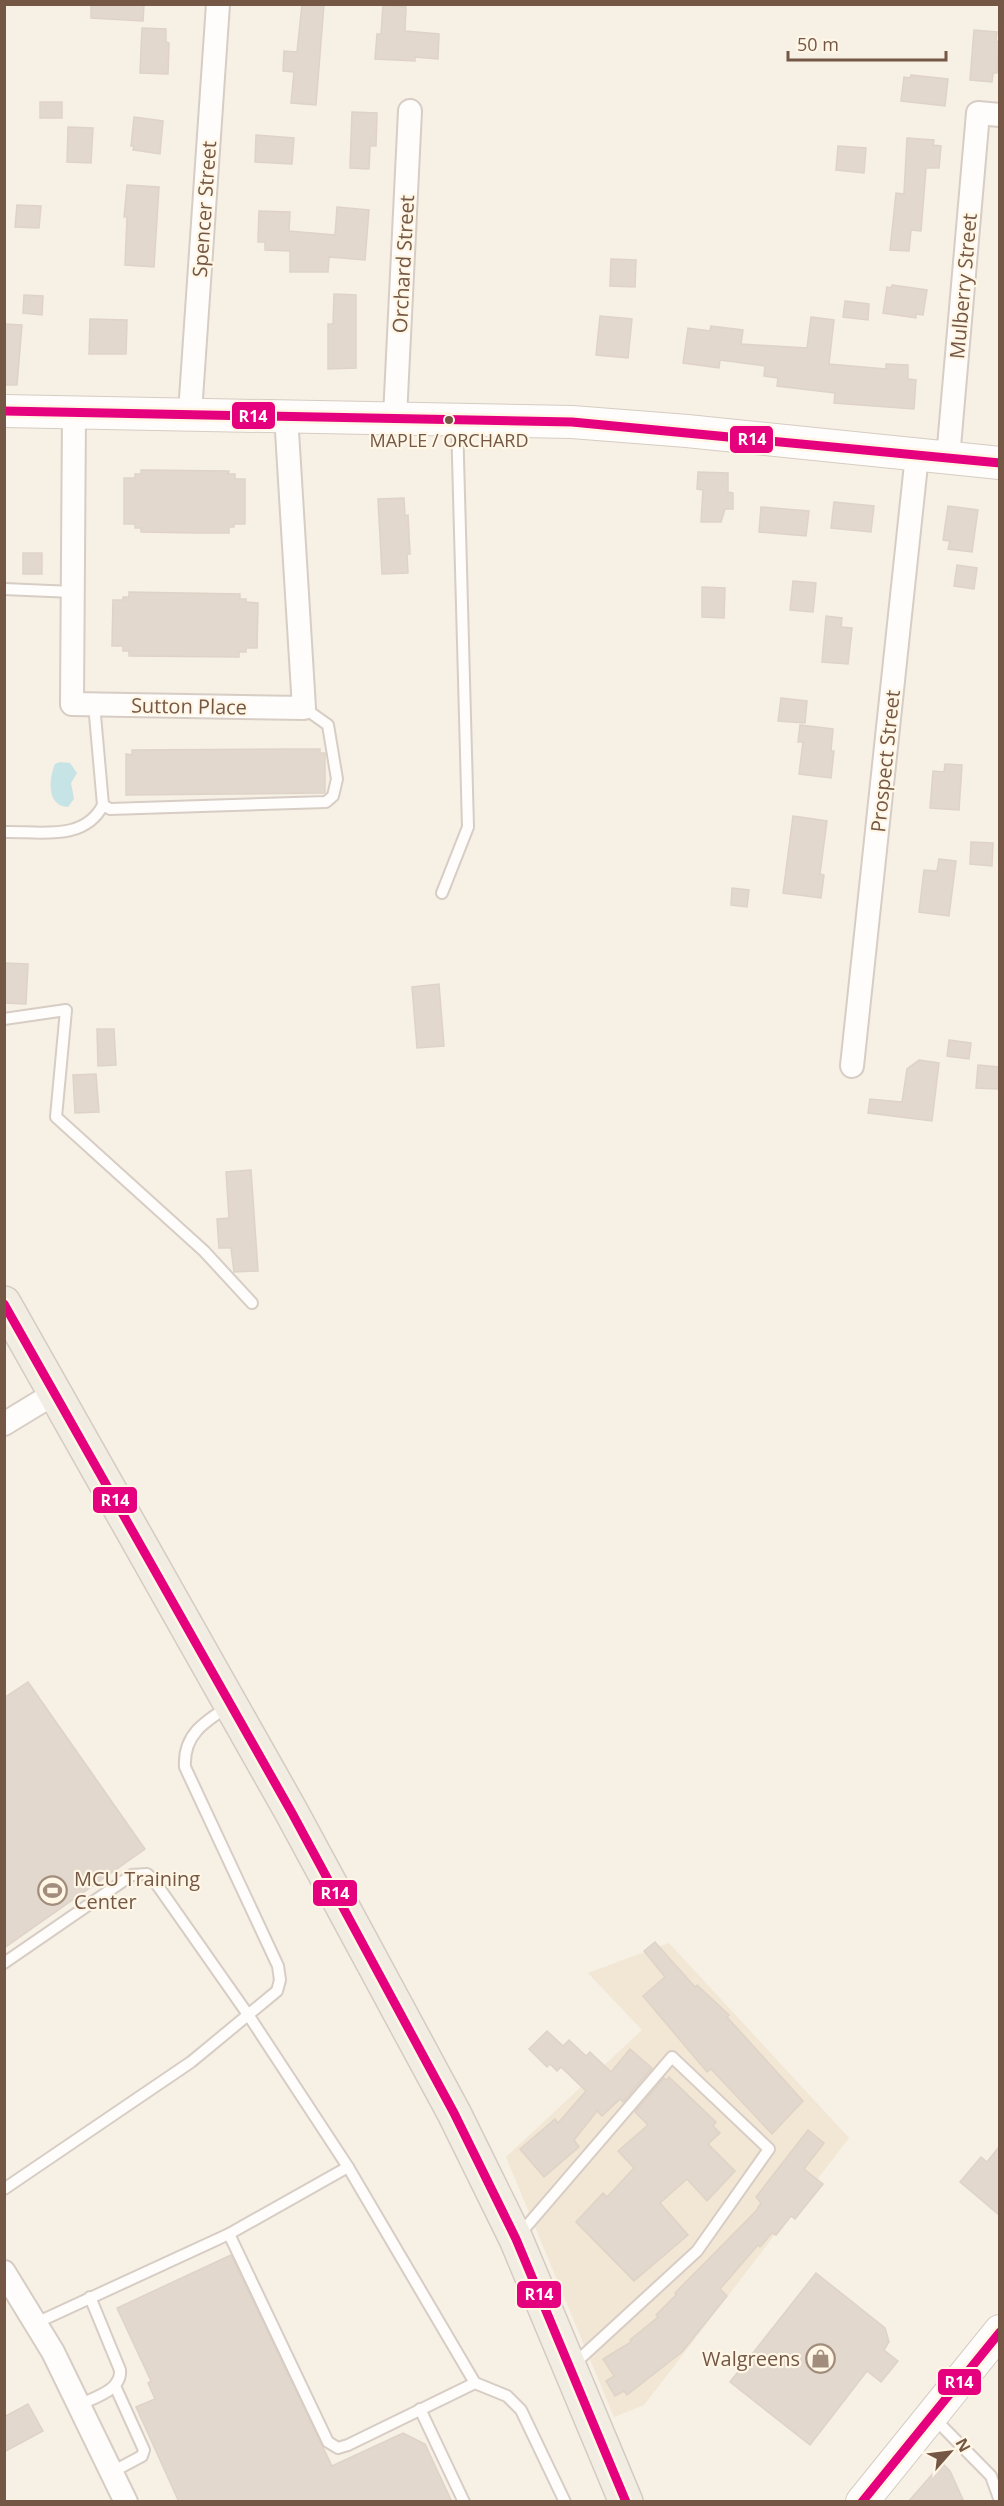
<svg xmlns="http://www.w3.org/2000/svg" width="1004" height="2506" font-family="'Open Sans',sans-serif">
  <rect width="100%" height="100%" fill="#f6f0e5"/>
  <!-- residential -->
  <path fill="#f2e6d4" d="M669,1943l180,195 -205,267 -30,12 -108,-260 136,-127 -54,-57z"/>
  <!-- water -->
  <path fill="#c6e3e6" d="M60,762l10,1 7,10 -6,10 3,16 -6,8c-22,-1 -19,-29 -13,-43z"/>
  <!-- building -->
  <g fill="#e2d8cd" stroke="#dfd3c7" stroke-width="1.5">
    <path d="M91,4h53l-1,17 -52,-3z"/>
    <path d="M302,4h22l-8,101 -25,-2 3,-31 -11,-1 1,-20 13,1z"/>
    <path d="M383,5l23,2 -1,24 34,3 -1,25 -23,-2v4l-40,-2 2,-25h4z"/>
    <path d="M142,28l24,1v13l3,1 -1,31 -28,-1z"/>
    <path d="M974,30l23,2 -1,9 3,1 -2,31h-4l-1,9 -22,-2z"/>
    <path d="M911,75l37,4 -3,27 -44,-5 3,-24 6,1z"/>
    <rect x="40" y="102" width="22" height="16"/>
    <path d="M352,112l25,1 -1,33h-6l-1,23 -19,-1z"/>
    <path d="M134,117l29,4 -3,33 -27,-4 1,-4h-3z"/>
    <path d="M68,127l25,1 -2,35 -24,-1z"/>
    <path d="M256,135l38,3 -2,26 -37,-2z"/>
    <path d="M907,138l27,2 -1,5 8,1 -2,22h-13l-5,63 -10,-1 -2,21 -19,-1 6,-57 8,1z"/>
    <path d="M838,146l28,2 -2,25 -28,-3z"/>
    <path d="M127,185l32,2 -5,80 -29,-2 2,-48h-3z"/>
    <path d="M17,205l24,1 -2,22 -24,-1z"/>
    <path d="M337,207l32,3 -4,50 -36,-3 -1,15h-38v-21l-25,-1v-8h-7l1,-31 31,1 -1,19 46,4z"/>
    <path d="M611,259l25,1 -1,27 -25,-1z"/>
    <path d="M892,285l35,5 -4,25 -7,-1v4l-33,-5 4,-26 4,1z"/>
    <path d="M334,294l22,1v73l-28,1v-45h5z"/>
    <path d="M24,295l19,1 -1,19 -19,-2z"/>
    <path d="M845,301l24,3 -1,16 -25,-3z"/>
    <path d="M600,316l32,3 -4,39 -32,-3z"/>
    <path d="M811,317l23,3 -5,44 57,5v-5l22,1v14l8,1 -2,29 -80,-6 1,-10 -58,-7 1,-8 -14,-2 1,-10 -45,-6 -1,8 -36,-5 5,-35 22,3 1,-5 32,4 -2,14 66,4z"/>
    <path d="M90,319l37,1 -1,34h-37z"/>
    <path d="M4,324l18,1 -5,60h-13z"/>
    <path d="M141,470l88,1 -1,3h7v5h10v45h-11v3h-5v6h-32l-56,-1v-4h-6v-4h-11v-46h11v-4h6z"/>
    <path d="M698,472l30,1v19l5,1v16h-8l-4,13h-20l2,-32 -6,-1z"/>
    <path d="M404,498l1,18 3,-1 2,39h-3l1,19 -26,1 -4,-75z"/>
    <path d="M834,502l40,4 -3,26 -40,-4z"/>
    <path d="M948,506l30,4 -6,42 -24,-3 2,-8 -7,-1z"/>
    <path d="M761,507l48,4 -3,25 -47,-4z"/>
    <rect x="23" y="553" width="19" height="21"/>
    <path d="M957,565l20,3 -3,21 -20,-3z"/>
    <path d="M793,581l23,2 -3,29 -23,-2z"/>
    <path d="M702,587l23,1 -1,30 -22,-1z"/>
    <path d="M129,592l111,2v5h6v3l12,1 -1,45h-11v4h-7v5l-110,-1v-5h-6v-5h-11l1,-46h10v-3h6z"/>
    <path d="M826,616l16,2 -1,9 11,1 -4,36 -26,-2z"/>
    <path d="M781,698l26,3 -2,22 -27,-2z"/>
    <path d="M800,725l33,4 -2,22h3l-3,27 -32,-4 4,-32h-5z"/>
    <path d="M289,749h31v4h5v40l-199,2v-41l6,1v-5z"/>
    <path d="M945,764l17,1 -3,45 -29,-2 3,-37 11,1z"/>
    <path d="M793,816l34,5 -7,53 4,1 -3,23 -38,-5z"/>
    <path d="M971,842l22,1 -1,23 -22,-2z"/>
    <path d="M939,859l17,2 -7,55 -30,-4 5,-42 13,1z"/>
    <path d="M732,888l17,2 -2,17 -16,-2z"/>
    <path d="M4,963l24,1 -2,40 -22,-1z"/>
    <path d="M439,984l5,62 -27,2 -5,-61z"/>
    <path d="M97,1029h17l2,36 -18,1z"/>
    <path d="M949,1040l22,3 -2,16 -22,-3z"/>
    <path d="M919,1060l20,3 -7,58 -64,-8 2,-14 32,3 5,-33z"/>
    <path d="M978,1065l21,2 -1,22 -22,-1z"/>
    <path d="M96,1074l3,38 -24,1 -2,-38z"/>
    <path d="M251,1170l7,101 -24,1 -3,-24h-12l-2,-29 12,-1 -3,-46z"/>
    <path d="M28,1682l117,167 -141,99v-250z"/>
    <path d="M655,1942l40,45 2,-2 32,30 -2,2 76,84 -31,33 -61,-65 -4,3 -64,-76 22,-19 -21,-26z"/>
    <path d="M547,2031l16,15 6,-6 17,16 4,-4 21,20 19,-23 22,19 -29,34 -3,-3 -18,17 -5,-5 -23,29 5,7 -35,30 -24,-28 35,-30 3,4 28,-32 -25,-24 -4,4 -7,-7 -3,3 -18,-18z"/>
    <path d="M669,2077l47,45 -3,4 7,7 -12,11 27,27 -28,30 -20,-22 -27,24 28,32 -54,46 -58,-59 27,-29 4,4 27,-29 -16,-17 30,-26 -13,-13 29,-34 3,2z"/>
    <path d="M808,2130l16,13 -20,26 19,15 -28,35 -4,-3 -15,19 -4,-2 -12,14 -2,-2 -38,44 7,7 -45,56 -55,43 -3,-4 -9,5 -9,-15 8,-5 -11,-17 28,-17 -1,-2 28,-23 -2,-2 20,-20 -1,-2 81,-82 5,-8 -5,-6z"/>
    <path d="M999,2147v68l-39,-33 21,-25 6,5z"/>
    <path d="M231,2255l101,211 71,-33 22,11 27,58h-273l-43,-95 19,-8 -7,-16 3,-2 -34,-73z"/>
    <path d="M816,2273l69,55 4,14 -5,8 14,11 -17,21 -14,-11 -57,74 -80,-63z"/>
    <path d="M28,2404l15,27 -39,21v-35z"/>
    <path d="M942,2463l8,8 14,31h-56z"/>
  </g>
  <g fill="none" stroke-linecap="round" stroke-linejoin="round">
    <defs>
      <g id="lane">
        <path d="M4,589l69,3"/>
        <path d="M103,805l7,4 216,-7 7,-6 4,-17 -9,-54 -24,-17"/>
        <path d="M4,832c36,-1 80,10 99,-27l-9,-101"/>
        <path d="M442,893l26,-66 -11,-406"/>
        <path d="M4,1019l62,-9 -10,107 148,134 48,52"/>
        <path d="M4,1963l128,-88 15,-1 6,5 96,137 99,151 127,216 -127,62 -10,3 -10,-6 -99,-208"/>
        <path d="M4,2189l187,-127 86,-71 3,-11 -2,-14 -93,-199c-2,-32 19,-45 44,-61"/>
        <path d="M519,2235l153,-178 97,92 -72,102 -123,113"/>
        <path d="M36,2323l193,-89 119,-67"/>
        <path d="M475,2383l32,13 14,14 44,92"/>
        <path d="M79,2405c16,-8 43,-15 41,-35l-30,-73"/>
        <path d="M420,2409l44,93"/>
        <path d="M933,2417l58,59 9,25"/>
        <path d="M112,2472l30,-16 2,-6 -29,-64"/>
      </g>
      <g id="street">
        <path d="M74,412l-2,292 232,4 -18,-293"/>
        <path d="M190,413l28,-409"/>
        <path d="M395,417l15,-306"/>
        <path d="M948,458l30,-345 22,2"/>
        <path d="M852,1066l65,-611"/>
        <path d="M4,1424l51,-31"/>
        <path d="M4,2272l49,80 73,150"/>
      </g>
      <g id="secondary">
        <path d="M4,411l568,11 115,9 313,32"/>
        <path d="M862,2502l138,-171"/>
      </g>
      <path id="primary" d="M4,1303l288,510 162,300 62,126 110,263"/>
    </defs>
    <!-- lane casing -->
    <use href="#lane" stroke="#d7cdc4" stroke-width="14"/>
    <!-- street casing -->
    <use href="#street" stroke="#d7cdc4" stroke-width="26"/>
    <!-- secondary casing -->
    <use href="#secondary" stroke="#d6ccc2" stroke-width="34"/>
    <!-- primary casing -->
    <use href="#primary" stroke="#d5cbc2" stroke-width="36"/>
    <!-- lane -->
    <use href="#lane" stroke="#fefdfb" stroke-width="10"/>
    <!-- street -->
    <use href="#street" stroke="#fefdfb" stroke-width="22"/>
    <!-- secondary -->
    <use href="#secondary" stroke="#fefdfb" stroke-width="32"/>
    <!-- primary -->
    <use href="#primary" stroke="#f2ede2" stroke-width="33"/>
    <defs>
      <g id="bus-1">
        <path d="M4,411l568,11 428,41"/>
        <path d="M4,1304l288,509 162,300 62,126 110,263"/>
        <path d="M862,2502l138,-170"/>
      </g>
    </defs>
    <!-- bus-1 casing -->
    <use href="#bus-1" stroke="#fff6e5" stroke-width="14"/>
    <!-- bus-1 -->
    <use href="#bus-1" stroke="#e5007d" stroke-width="9"/>
  </g>
  <!-- icons -->
  <defs>
    <symbol id="stadium-ring" viewBox="-11 -11 22 22"><circle r="9.5" fill="#fff6e5" stroke="#a28d7d" stroke-width="1.5"/><path d="M0-5a6.5 5 0 1 0 0 10a6.5 5 0 1 0 0-10ZM-3.5-1.8h7v3.6h-7Z" fill="#a28d7d"/></symbol>
    <symbol id="shop-ring" viewBox="-11 -11 22 22"><circle r="9.5" fill="#fff6e5" stroke="#a28d7d" stroke-width="1.5"/><path d="M-5-2.5h2.3a2.7 3.5 0 0 1 5.4 0H5L5.5 6h-11ZM-1.5-2.5h3a1.5 2.3 0 0 0-3 0Z" fill="#a28d7d"/></symbol>
  </defs>
  <g fill-rule="evenodd">
    <use href="#stadium-ring" x="36" y="1874" width="33" height="33"/>
    <use href="#shop-ring" x="804" y="2342" width="33" height="33"/>
  </g>
  <!-- markers -->
  <circle fill="#745745" stroke="#fff6e5" stroke-width="2" cx="449" cy="420" r="5"/>
  <g text-anchor="middle" dominant-baseline="central" stroke-width="4.5" stroke-linejoin="round" paint-order="stroke">
    <!-- bus labels -->
    <g font-size="18" fill="#745745" stroke="#fff6e5">
      <text x="449" y="440">MAPLE / ORCHARD</text>
    </g>
    <!-- street labels -->
    <g font-size="20" fill="#745745" stroke="#fff6e5">
      <text transform="translate(204 209) rotate(-86)">Spencer Street</text>
      <text transform="translate(403 264) rotate(-87)">Orchard Street</text>
      <text transform="translate(963 286) rotate(-85)">Mulberry Street</text>
      <text transform="translate(189 706) rotate(1)">Sutton Place</text>
      <text transform="translate(885 761) rotate(-84)">Prospect Street</text>
    </g>
    <!-- poi labels -->
    <g font-size="20" fill="#745745" stroke="#fff6e5" text-anchor="start">
      <text x="74" y="1878">MCU Training<tspan x="74" dy="23">Center</tspan></text>
      <text x="800" y="2358" text-anchor="end">Walgreens</text>
    </g>
  </g>
  <g stroke="#fff6e5" stroke-width="2">
    <rect x="231" y="401" width="45" height="29" rx="6" fill="#e5007d"/>
    <rect x="729" y="425" width="45" height="29" rx="6" fill="#e5007d"/>
    <rect x="92" y="1486" width="46" height="28" rx="6" fill="#e5007d"/>
    <rect x="312" y="1879" width="46" height="28" rx="6" fill="#e5007d"/>
    <rect x="516" y="2280" width="46" height="29" rx="6" fill="#e5007d"/>
    <rect x="937" y="2368" width="45" height="28" rx="6" fill="#e5007d"/>
  </g>
  <g font-size="16" text-anchor="middle" font-weight="bold" fill="#fff">
    <text x="253" y="422">R14</text>
    <text x="752" y="445">R14</text>
    <text x="115" y="1506">R14</text>
    <text x="335" y="1899">R14</text>
    <text x="539" y="2300">R14</text>
    <text x="959" y="2388">R14</text>
  </g>
  <!-- border -->
  <rect width="1004" height="2506" fill="none" stroke="#745745" stroke-width="12"/>
  <!-- north arrow -->
  <g transform="translate(950 2452) rotate(62)" stroke="#fff6e5" stroke-width="4.5" paint-order="stroke">
  <path d="M0-4.5L10 22L0 15L-10 22Z" fill="#745745"/>
  <text y="-9" font-size="16" font-weight="bold" text-anchor="middle" fill="#745745">N</text>
  </g>
  <!-- scale -->
  <path d="M788 51v9h158v-9" fill="none" stroke="#745745" stroke-width="3"/>
  <text x="797" y="51" font-size="18" fill="#745745" stroke="#fff6e5" stroke-width="4.5" paint-order="stroke">50 m</text>
</svg>
